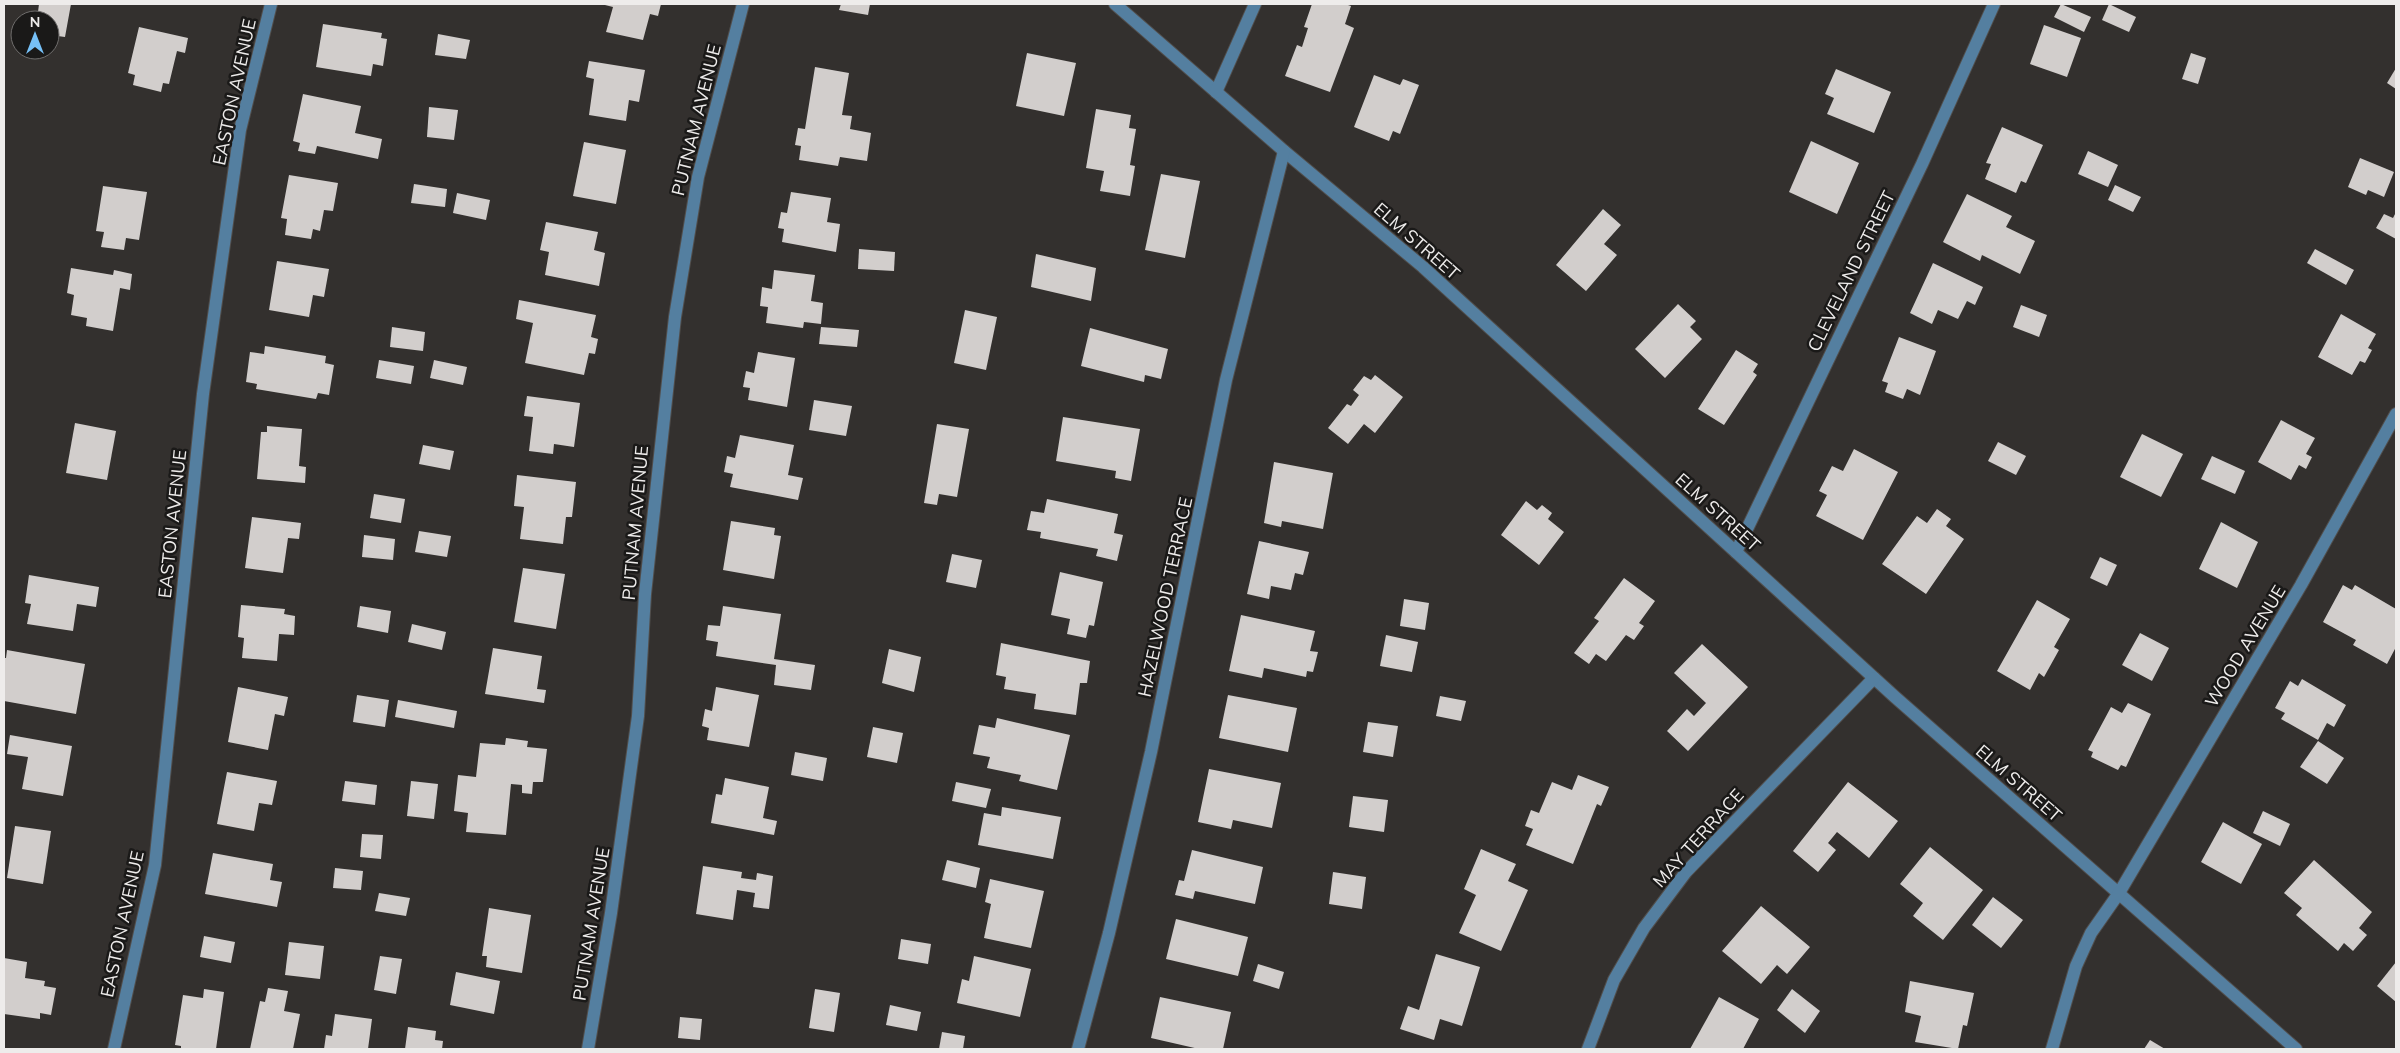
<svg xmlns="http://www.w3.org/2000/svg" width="2400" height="1053" font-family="Mulish,sans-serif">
  <rect width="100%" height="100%" fill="#33302e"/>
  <!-- building -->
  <g fill="#d2cecc">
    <path d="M39,4h32l-6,33 -15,-2v-15h-13z"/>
    <path d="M601,4h60l-3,12 -8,-2 -7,26 -37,-8 7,-25z"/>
    <path d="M841,4h29l-2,11 -29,-5z"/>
    <path d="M1312,4h33l6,2 -6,18 9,4 -24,64 -45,-16 12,-31 5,2 6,-19 -4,-1z"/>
    <path d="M2061,4l30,13 -7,15 -30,-15z"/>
    <path d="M2109,4l27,13 -7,15 -27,-12z"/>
    <path d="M323,24l59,9 -1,5 6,1 -4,27 -10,-2 -2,12 -55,-9z"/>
    <path d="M2044,25l37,13 -14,39 -37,-13z"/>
    <path d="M139,27l49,11 -3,15 -8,-2 -8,33 -6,-1 -2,9 -28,-7 2,-10 -7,-2z"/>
    <path d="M438,34l32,6 -4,19 -31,-4z"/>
    <path d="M1027,53l49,10 -12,53 -48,-10z"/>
    <path d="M2191,53l15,5 -8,26 -16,-5z"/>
    <path d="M589,61l56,9 -6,32 -10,-2 -3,21 -37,-6 5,-36 -8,-2z"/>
    <path d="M815,67l34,6 -7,42 10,1 -2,13 21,4 -4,28 -27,-4 -2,9 -39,-6 2,-14 -6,-1 3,-17 7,1z"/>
    <path d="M2396,68v21l-9,-6z"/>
    <path d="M1836,69l55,23 -17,41 -47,-19 7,-16 -9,-4z"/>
    <path d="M1374,75l26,10 3,-6 16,6 -19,49 -7,-3 -4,10 -35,-14z"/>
    <path d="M303,94l58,12 -6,27 27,6 -4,20 -61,-13 -2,8 -17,-3 2,-8 -7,-2z"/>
    <path d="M429,107l29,3 -4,30 -27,-3z"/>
    <path d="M1096,109l35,6 -2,13 7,1 -6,36 5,1 -5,30 -30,-5 4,-20 -18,-3z"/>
    <path d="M2002,127l41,18 -17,38 -5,-2 -5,12 -31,-14 6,-15 -5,-1z"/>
    <path d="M1811,141l48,22 -22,51 -48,-22z"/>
    <path d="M584,142l42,8 -10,54 -43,-8z"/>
    <path d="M2088,151l30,14 -10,22 -30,-13z"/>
    <path d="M2360,158l34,14 -10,25 -16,-7 -2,5 -18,-8z"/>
    <path d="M1161,174l39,7 -15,77 -40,-8z"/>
    <path d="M289,175l49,8 -5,28 -9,-1 -4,21 -7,-2 -2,10 -26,-4 2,-16 -6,-1z"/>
    <path d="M414,184l33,5 -2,18 -34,-4z"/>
    <path d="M2115,185l26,12 -8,15 -25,-12z"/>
    <path d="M103,186l44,6 -8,48 -13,-2 -2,12 -23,-3 3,-15 -8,-1z"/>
    <path d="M791,192l40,6 -4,24 13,2 -4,28 -54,-10 2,-13 -6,-1 3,-16 6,1z"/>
    <path d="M457,193l33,7 -4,20 -33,-7z"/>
    <path d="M1967,194l45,22 -6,11 29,14 -15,33 -38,-19 -2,6 -37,-19z"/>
    <path d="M1603,209l18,16 -17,19 13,11 -31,36 -30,-26z"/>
    <path d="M2396,212v27l-20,-11 8,-14 9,4z"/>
    <path d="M546,222l52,10 -4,18 11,3 -6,33 -54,-11 4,-23 -9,-2z"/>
    <path d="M859,249l36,3 -1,19 -36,-2z"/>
    <path d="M2315,249l39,21 -8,15 -39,-22z"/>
    <path d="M1036,254l60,14 -5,33 -60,-14z"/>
    <path d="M277,261l52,8 -5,28 -11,-2 -4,22 -40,-7z"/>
    <path d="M1933,263l50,24 -8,18 -8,-4 -9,18 -20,-9 -6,14 -22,-11z"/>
    <path d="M71,268l42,7 1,-5 18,4 -2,16 -10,-2 -7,43 -27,-5 1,-8 -16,-3 3,-20 -7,-2z"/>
    <path d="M774,270l41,5 -4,26 12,2 -2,21 -17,-2 -1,6 -37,-5 2,-16 -8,-1 2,-19 10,2z"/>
    <path d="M519,300l77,15 -5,22 7,2 -3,15 -6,-1 -5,22 -59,-12 8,-40 -17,-4z"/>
    <path d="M1678,304l18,17 -6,6 12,12 -37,39 -30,-29z"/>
    <path d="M2021,305l26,10 -8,22 -26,-10z"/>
    <path d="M965,310l32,7 -11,53 -32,-7z"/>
    <path d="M2341,314l35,20 -8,14 4,2 -7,13 -5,-2 -8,14 -34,-18z"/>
    <path d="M392,327l33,5 -2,19 -33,-4z"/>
    <path d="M821,327l38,3 -2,17 -38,-3z"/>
    <path d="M1090,328l78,21 -7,30 -16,-4 -1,7 -63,-16z"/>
    <path d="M1899,337l37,14 -16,44 -13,-6 -4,10 -18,-7 3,-9 -6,-2z"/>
    <path d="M265,346l61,10 -1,7 9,2 -5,30 -11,-2 -2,6 -60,-10 1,-5 -11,-2 4,-30 14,2z"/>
    <path d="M1736,350l22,14 -5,8 4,3 -33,50 -26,-16z"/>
    <path d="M758,352l37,6 -8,49 -39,-7 2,-12 -7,-1 3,-16 8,2z"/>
    <path d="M379,360l35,6 -3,18 -35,-6z"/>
    <path d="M434,360l33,7 -4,18 -33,-7z"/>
    <path d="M1375,375l28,22 -28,36 -11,-9 -16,20 -20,-16 19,-24 4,2 8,-11 -6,-5 11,-14 7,4z"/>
    <path d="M527,396l53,7 -6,44 -20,-3 -1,10 -24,-3 4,-34 -9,-1z"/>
    <path d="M814,400l38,6 -6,30 -37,-6z"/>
    <path d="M1063,417l77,12 -9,52 -16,-3 1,-7 -60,-10z"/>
    <path d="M2281,420l34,18 -9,16 6,3 -6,12 -7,-4 -8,15 -33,-18z"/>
    <path d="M75,423l41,8 -9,49 -41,-7z"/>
    <path d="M937,424l32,5 -12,68 -18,-3 -2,11 -13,-2z"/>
    <path d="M267,426l35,3 -3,37 7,1 -1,16 -48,-4 4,-47h6z"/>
    <path d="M2142,434l41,20 -22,43 -41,-20z"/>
    <path d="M740,435l54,10 -6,30 15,3 -5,22 -68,-13 3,-13 -9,-2 3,-16 8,2z"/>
    <path d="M1998,442l28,14 -10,19 -28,-14z"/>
    <path d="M423,445l31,6 -4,19 -31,-6z"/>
    <path d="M1854,449l44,23 -35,68 -47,-24 11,-21 -8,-4 13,-25 11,5z"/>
    <path d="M2212,456l33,15 -10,23 -34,-15z"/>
    <path d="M1274,462l59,11 -10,56 -41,-8 -1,6 -17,-4z"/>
    <path d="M517,475l59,7 -4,35h-6l-3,27 -43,-5 4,-32 -10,-1z"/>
    <path d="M374,494l31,5 -4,24 -31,-5z"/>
    <path d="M1047,499l71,15 -4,19 9,2 -6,26 -21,-5 2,-7 -58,-11 1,-6 -14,-2 4,-19 13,2z"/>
    <path d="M1526,501l11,9 5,-5 10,8 -4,6 16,13 -25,33 -38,-30z"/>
    <path d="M1937,509l14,10 -5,7 18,13 -38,55 -44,-30 35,-48 10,7z"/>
    <path d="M252,517l49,6 -2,16 -11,-1 -5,35 -38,-5z"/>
    <path d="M731,521l44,7 -1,7 7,1 -7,43 -51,-9z"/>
    <path d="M2221,522l37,20 -21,46 -38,-19z"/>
    <path d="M419,531l32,5 -4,21 -32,-5z"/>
    <path d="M364,535l31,4 -2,21 -31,-3z"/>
    <path d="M1259,541l50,11 -6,23 -8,-2 -4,17 -20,-4 -2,13 -22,-5z"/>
    <path d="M952,554l30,6 -6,28 -30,-6z"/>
    <path d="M2100,557l17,8 -10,21 -17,-8z"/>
    <path d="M523,568l42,6 -9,55 -42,-7z"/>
    <path d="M1060,572l43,10 -9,44 -5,-1 -3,13 -19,-4 3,-15 -19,-4z"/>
    <path d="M29,575l70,12 -3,20 -19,-3 -4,27 -46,-7 4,-20 -6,-1z"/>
    <path d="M1624,578l31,23 -16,22 5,3 -10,14 -8,-5 -20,26 -10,-7 -7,10 -15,-11 25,-32 -5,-3z"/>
    <path d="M2343,585l9,5 3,-5 41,24v38l-9,17 -34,-19 3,-5 -33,-18z"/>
    <path d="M1404,599l25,4 -4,27 -25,-4z"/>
    <path d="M2037,600l33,19 -16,28 5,3 -15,27 -5,-4 -9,17 -33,-19z"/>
    <path d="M241,605l44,4 -1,5 11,2 -1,19 -15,-1 -2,27 -35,-3 2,-20 -6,-1z"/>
    <path d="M360,606l31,5 -3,22 -31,-6z"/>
    <path d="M723,606l58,8 -7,45 41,6 -4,25 -37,-5 2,-20 -60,-9 2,-14 -12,-2 2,-15 12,1z"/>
    <path d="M1241,615l74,16 -5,20 8,1 -5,20 -6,-1 -1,6 -42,-9 -2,10 -33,-7z"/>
    <path d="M412,624l34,8 -4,18 -34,-8z"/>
    <path d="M2140,633l29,15 -17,33 -30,-16z"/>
    <path d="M1386,635l32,7 -6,30 -32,-6z"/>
    <path d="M1001,643l89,18 -3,22h-7l-4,32 -42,-6 2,-15 -32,-5 2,-12 -10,-2z"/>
    <path d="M1702,644l46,43 -60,64 -21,-20 20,-22 7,7 12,-13 -32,-30z"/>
    <path d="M493,648l49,8 -5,33 9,1 -2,13 -59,-9z"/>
    <path d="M889,649l32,8 -7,35 -32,-9z"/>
    <path d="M7,650l78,14 -9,50 -72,-13v-43h2z"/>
    <path d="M2302,679l44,26 -12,22 -7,-4 -9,17 -37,-21 4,-6 -10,-5 15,-27 8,5z"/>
    <path d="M238,687l50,10 -4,19 -9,-2 -7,36 -40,-8z"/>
    <path d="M716,687l43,8 -10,52 -42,-7 2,-12 -7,-2 3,-17 7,2z"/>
    <path d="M357,695l32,5 -4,27 -32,-5z"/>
    <path d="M1228,695l69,13 -9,44 -69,-14z"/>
    <path d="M1440,696l26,5 -5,20 -25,-5z"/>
    <path d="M398,700l59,11 -3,17 -59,-11z"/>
    <path d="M2128,703l23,11 -25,53 -5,-2 -3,5 -27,-13 2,-5 -5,-2 23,-43 11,6z"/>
    <path d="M997,718l73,17 -13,55 -38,-9 2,-6 -34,-7 3,-11 -17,-3 6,-29 16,3z"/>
    <path d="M1368,722l30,4 -5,31 -30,-5z"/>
    <path d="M873,727l30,6 -6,30 -30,-6z"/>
    <path d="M10,735l62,11 -9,50 -41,-7 6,-32 -21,-3z"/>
    <path d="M506,738l22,3 -1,6 20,2 -4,33h-10l-1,12 -10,-1v-8l-11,-1 -5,51 -40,-3 2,-19 -14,-2 4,-36 18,2 4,-34 25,2z"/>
    <path d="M2318,741l26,17 -17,26 -27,-17z"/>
    <path d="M795,752l32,6 -4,23 -32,-6z"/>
    <path d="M1209,769l72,14 -9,45 -39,-8 -2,9 -33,-7z"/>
    <path d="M227,772l50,9 -5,24 -13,-2 -5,28 -37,-7z"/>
    <path d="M1578,775l31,12 -8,19 -4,-2 -24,60 -47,-19 7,-16 -8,-3 6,-16 8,3 13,-31 20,8z"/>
    <path d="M725,778l44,9 -6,31 14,3 -3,14 -63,-12 5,-29 6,1z"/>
    <path d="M345,781l32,4 -2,20 -33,-4z"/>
    <path d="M411,781l27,3 -4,35 -27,-3z"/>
    <path d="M956,782l35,7 -5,19 -34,-7z"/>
    <path d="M1848,782l50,39 -29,37 -32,-26 -9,11 8,7 -18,22 -25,-21z"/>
    <path d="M1353,796l35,4 -4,32 -35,-5z"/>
    <path d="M1002,807l59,10 -8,42 -75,-14 6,-32 17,3z"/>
    <path d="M2263,811l27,13 -10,22 -27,-13z"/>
    <path d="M2223,822l39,22 -21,40 -40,-22z"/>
    <path d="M15,826l36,5 -8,53 -36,-6z"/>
    <path d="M362,834l21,1 -2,24 -21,-2z"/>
    <path d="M1930,847l53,43 -40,50 -30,-24 10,-13 -23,-19z"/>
    <path d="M1481,849l35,15 -8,17 20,9 -27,61 -42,-18 17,-38 -12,-6z"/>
    <path d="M1192,850l71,17 -8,37 -60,-13 -2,8 -18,-4 4,-15 5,1z"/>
    <path d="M213,853l60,11 -3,16 12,2 -5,25 -72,-13z"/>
    <path d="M947,860l33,8 -4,20 -34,-8z"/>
    <path d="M2314,860l58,52 -13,16 8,7 -14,16 -9,-8 -6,8 -42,-36 6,-7 -18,-15z"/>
    <path d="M703,866l39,6 -1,6 15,2 1,-7 16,3 -4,33 -16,-2 2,-14 -18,-3 -4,30 -37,-6z"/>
    <path d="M335,868l28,3 -2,19 -28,-2z"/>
    <path d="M1333,872l33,5 -4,32 -33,-5z"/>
    <path d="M990,879l54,12 -13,57 -47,-10 7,-34 -6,-2z"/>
    <path d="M379,893l31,5 -4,18 -31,-5z"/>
    <path d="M1993,897l30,23 -22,28 -29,-23z"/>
    <path d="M1761,906l49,41 -23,27 -10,-9 -16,19 -39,-33z"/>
    <path d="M489,908l42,7 -9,58 -36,-6 1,-11h-5z"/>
    <path d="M1176,919l72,18 -10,39 -72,-17z"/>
    <path d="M204,936l31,6 -4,21 -31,-6z"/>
    <path d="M901,939l30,5 -3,20 -30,-5z"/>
    <path d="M289,942l35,4 -4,33 -35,-4z"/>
    <path d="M1436,954l44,13 -18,59 -22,-7 -6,21 -34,-11 8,-23 11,4z"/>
    <path d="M380,956l22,3 -6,35 -22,-4z"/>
    <path d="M974,956l57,13 -11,48 -63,-14 5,-24 7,2z"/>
    <path d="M4,958l23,4 -2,16 20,3 -1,5 12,2 -5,27 -11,-2v6l-36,-5z"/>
    <path d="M2396,962v40l-19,-16z"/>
    <path d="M1258,964l26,8 -5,17 -26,-8z"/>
    <path d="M456,972l44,9 -6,33 -44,-9z"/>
    <path d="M1910,981l64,12 -7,33 -4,-1 -5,24 -43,-7 6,-26 -16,-4z"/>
    <path d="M268,988l20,3 -4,20 16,3 -7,35h-43l10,-48 5,1z"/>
    <path d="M204,989l20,3 -8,57h-35v-3l-6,-1 8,-50 20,3z"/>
    <path d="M815,989l25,4 -6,39 -25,-4z"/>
    <path d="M1792,989l28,22 -15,22 -28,-23z"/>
    <path d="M1160,997l71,15 -8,37h-24l-48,-11z"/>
    <path d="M1719,997l40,22 -16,30h-53z"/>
    <path d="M890,1005l31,7 -4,19 -31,-6z"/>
    <path d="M335,1014l37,5 -4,30h-44l2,-14 6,1z"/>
    <path d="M680,1017l22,2 -2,21 -22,-2z"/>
    <path d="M408,1027l28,4 -1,9 8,1 -1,8h-37z"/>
    <path d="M942,1032l23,4 -2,13h-24z"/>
    <path d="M2150,1040l15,9h-21z"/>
  </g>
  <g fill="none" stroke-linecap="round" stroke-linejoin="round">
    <defs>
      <g id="minor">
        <path d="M1115,4l169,147 139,116 472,430 401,352"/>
        <path d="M1216,92l39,-88"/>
        <path d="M1736,552l186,-388 72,-160"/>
        <path d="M114,1049l41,-184 48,-471 37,-264 31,-126"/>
        <path d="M588,1049l23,-136 27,-197 7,-122 30,-277 23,-140 45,-173"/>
        <path d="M1078,1049l31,-116 42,-181 75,-372 58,-229"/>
        <path d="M1588,1049l26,-69 30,-52 42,-56 188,-194"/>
        <path d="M2052,1049l24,-83 15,-33 28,-40 182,-308 95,-171"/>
      </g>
    </defs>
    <!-- minor casing -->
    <use href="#minor" stroke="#514e4c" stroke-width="14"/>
    <!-- minor -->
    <use href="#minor" stroke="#547fa0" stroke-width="12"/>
  </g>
  <g text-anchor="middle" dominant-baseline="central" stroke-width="5" stroke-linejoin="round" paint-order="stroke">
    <!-- street labels -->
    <g font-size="18" fill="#eeeceb" stroke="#1a1918">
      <text transform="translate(234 92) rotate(-78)">EASTON AVENUE</text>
      <text transform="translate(696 120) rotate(-76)">PUTNAM AVENUE</text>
      <text transform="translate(1417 241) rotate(41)">ELM STREET</text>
      <text transform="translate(1851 271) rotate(-64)">CLEVELAND STREET</text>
      <text transform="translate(1718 512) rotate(42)">ELM STREET</text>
      <text transform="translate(635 523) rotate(-85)">PUTNAM AVENUE</text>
      <text transform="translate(172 524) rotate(-84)">EASTON AVENUE</text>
      <text transform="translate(1165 597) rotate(-78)">HAZELWOOD TERRACE</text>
      <text transform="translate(2245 646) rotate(-59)">WOOD AVENUE</text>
      <text transform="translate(2019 783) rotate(41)">ELM STREET</text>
      <text transform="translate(1698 838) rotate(-48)">MAY TERRACE</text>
      <text transform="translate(122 924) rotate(-78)">EASTON AVENUE</text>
      <text transform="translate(591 924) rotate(-81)">PUTNAM AVENUE</text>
    </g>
  </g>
  <!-- border -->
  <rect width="2400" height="1053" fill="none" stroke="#eeeceb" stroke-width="10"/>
  <!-- north arrow -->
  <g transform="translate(35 35)"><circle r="24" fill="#1a1918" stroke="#6f6d6c"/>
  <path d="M0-4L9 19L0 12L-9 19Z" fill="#76c0f7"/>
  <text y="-8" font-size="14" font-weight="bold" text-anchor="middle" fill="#eeeceb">N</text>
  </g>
</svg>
